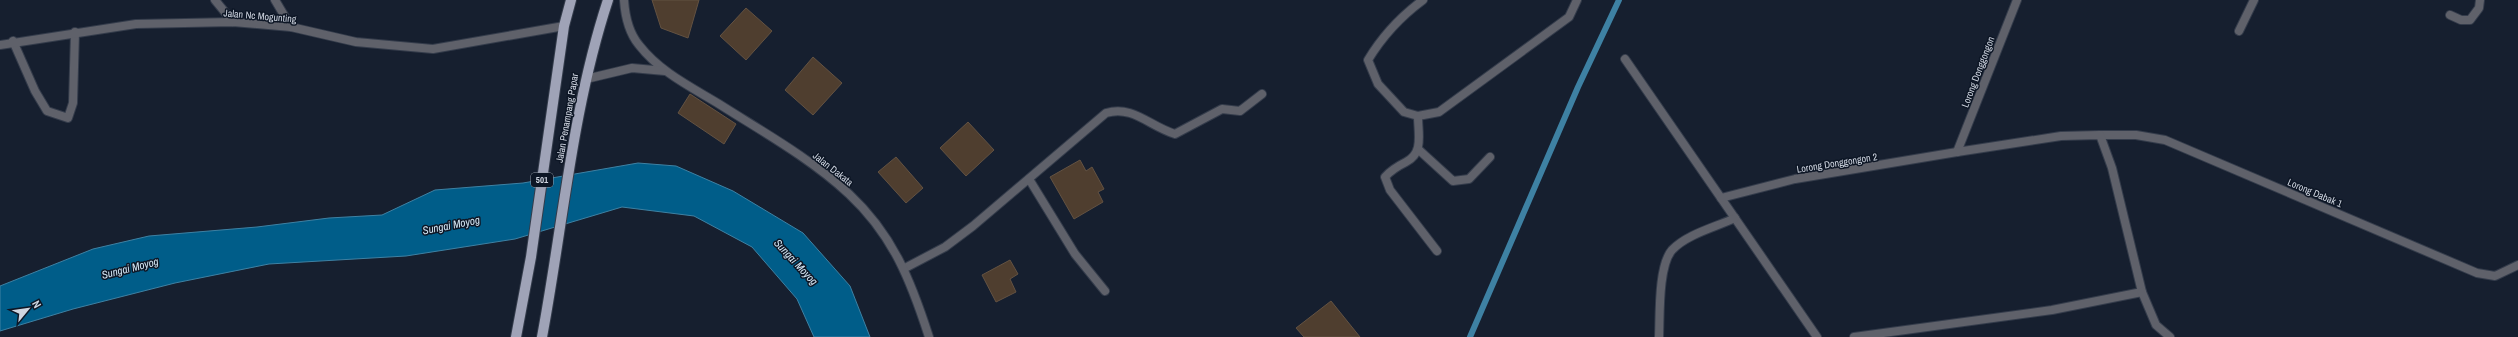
<svg xmlns="http://www.w3.org/2000/svg" width="2518" height="337" font-family="'Archivo Narrow',sans-serif">
  <rect width="100%" height="100%" fill="#161f2f"/>
  <!-- water -->
  <path fill="#005d89" stroke="#3e81a3" d="M638,163l38,3 57,25 70,42 47,53 20,51h-56l-17,-38 -45,-52 -58,-31 -72,-9 -107,32 -109,17 -137,8 -94,19 -102,26 -73,22v-45l93,-37 56,-13 108,-9 72,-9 53,-3 53,-25 88,-7z"/>
  <g fill="none" stroke-linecap="round" stroke-linejoin="round">
    <!-- stream -->
    <path stroke="#3e81a3" stroke-width="6" d="M1470,337l108,-250 41,-87"/>
  </g>
  <!-- building -->
  <g fill="#4f3e2f" stroke="#635242">
    <path d="M652,0h47l-11,38 -27,-10z"/>
    <path d="M746,8l26,23 -26,29 -26,-24z"/>
    <path d="M813,57l29,26 -29,32 -28,-25z"/>
    <path d="M690,94l46,30 -12,20 -46,-31z"/>
    <path d="M968,122l26,28 -28,26 -26,-28z"/>
    <path d="M896,157l27,31 -17,15 -28,-31z"/>
    <path d="M1080,160l6,11 6,-4 12,22 -6,3 5,10 -29,17 -24,-42z"/>
    <path d="M1010,260l8,14 -8,5 6,13 -20,10 -14,-27z"/>
    <path d="M1331,301l29,36h-56l-8,-9z"/>
  </g>
  <g fill="none" stroke-linecap="round" stroke-linejoin="round">
    <defs>
      <g id="service">
        <path d="M1423,0c-23,17 -40,35 -55,60l10,24 26,28 14,4 21,-4 130,-95 8,-17"/>
        <path d="M2450,15l11,5h9l9,-12 1,-8"/>
        <path d="M1418,116c0,18 6,37 -12,46 -8,4 -15,8 -21,15l5,13 47,61"/>
        <path d="M1419,150l34,31 16,-2 21,-22"/>
      </g>
      <g id="minor">
        <path d="M215,0l18,22"/>
        <path d="M275,0l16,27"/>
        <path d="M2239,31l15,-31"/>
        <path d="M13,41l22,50 12,20 21,7 5,-15 2,-71"/>
        <path d="M1625,59l192,278"/>
        <path d="M2100,135h36l29,5 312,133 18,3 23,-11"/>
        <path d="M1957,152l60,-152"/>
        <path d="M1029,179l46,75 30,37"/>
        <path d="M1721,198l74,-19 162,-27 104,-16 39,-1 12,33 30,124 -90,18 -198,27"/>
        <path d="M905,268l40,-21 28,-21 133,-113c27,-8 43,13 69,21l47,-25 18,2 22,-17"/>
        <path d="M2142,292l14,33 14,12"/>
        <path d="M1659,337c1,-21 -1,-71 13,-87 15,-16 44,-23 63,-32"/>
      </g>
      <g id="tertiary">
        <path d="M624,0c1,15 5,33 15,45 21,27 52,42 80,59 44,28 91,54 130,90 44,41 62,87 80,143"/>
        <path d="M0,45l136,-21 97,-2 58,5 65,15 77,7 131,-23"/>
        <path d="M586,79l46,-11 33,3"/>
      </g>
      <g id="primary">
        <path d="M516,337l15,-80 33,-231 7,-26"/>
        <path d="M542,337c21,-112 30,-228 66,-337"/>
      </g>
    </defs>
    <!-- service casing -->
    <use href="#service" stroke="#343c4b" stroke-width="10"/>
    <!-- minor casing -->
    <use href="#minor" stroke="#343c4b" stroke-width="10"/>
    <!-- tertiary casing -->
    <use href="#tertiary" stroke="#343c4b" stroke-width="10"/>
    <!-- primary casing -->
    <use href="#primary" stroke="#343c4b" stroke-width="12"/>
    <!-- service -->
    <use href="#service" stroke="#5f616a" stroke-width="8"/>
    <!-- minor -->
    <use href="#minor" stroke="#5f616a" stroke-width="8"/>
    <!-- tertiary -->
    <use href="#tertiary" stroke="#5f616a" stroke-width="8"/>
    <!-- primary -->
    <use href="#primary" stroke="#9fa3b7" stroke-width="10"/>
  </g>
  <g text-anchor="middle" dominant-baseline="central" stroke-width="3" stroke-linejoin="round" paint-order="stroke">
    <!-- shield labels -->
    <rect fill="#0d1625" stroke="#959ca8" stroke-width="1" x="531" y="173" width="22" height="14" rx="3"/>
    <g font-size="9" font-weight="bold" fill="#cfd5e0">
      <text x="542" y="180">501</text>
    </g>
    <!-- street labels -->
    <g font-size="10" fill="#cfd5e0" stroke="#0d1625">
      <text transform="translate(260 16) rotate(5)">Jalan Nc Mogunting</text>
      <text transform="translate(1978 72) rotate(-69)">Lorong Donggongon</text>
      <text transform="translate(567 118) rotate(-80)">Jalan Penampang Papar</text>
      <text transform="translate(1837 163) rotate(-9)">Lorong Donggongon 2</text>
      <text transform="translate(833 169) rotate(38)">Jalan Dakata</text>
      <text transform="translate(2315 193) rotate(23)">Lorong Dabak 1</text>
    </g>
    <!-- water labels -->
    <g font-size="11" font-style="italic" fill="#d5e7f4" stroke="#0d1625">
      <text transform="translate(451 225) rotate(-11)">Sungai Moyog</text>
      <text transform="translate(796 262) rotate(47)">Sungai Moyog</text>
      <text transform="translate(130 268) rotate(-14)">Sungai Moyog</text>
    </g>
  </g>
  <!-- north arrow -->
  <g transform="translate(28 309) rotate(61)" stroke="#0d1625" stroke-width="3" paint-order="stroke">
  <path d="M0-3L7 15L0 10L-7 15Z" fill="#cfd5e0"/>
  <text y="-6" font-size="11" font-weight="bold" text-anchor="middle" fill="#cfd5e0">N</text>
  </g>
</svg>
